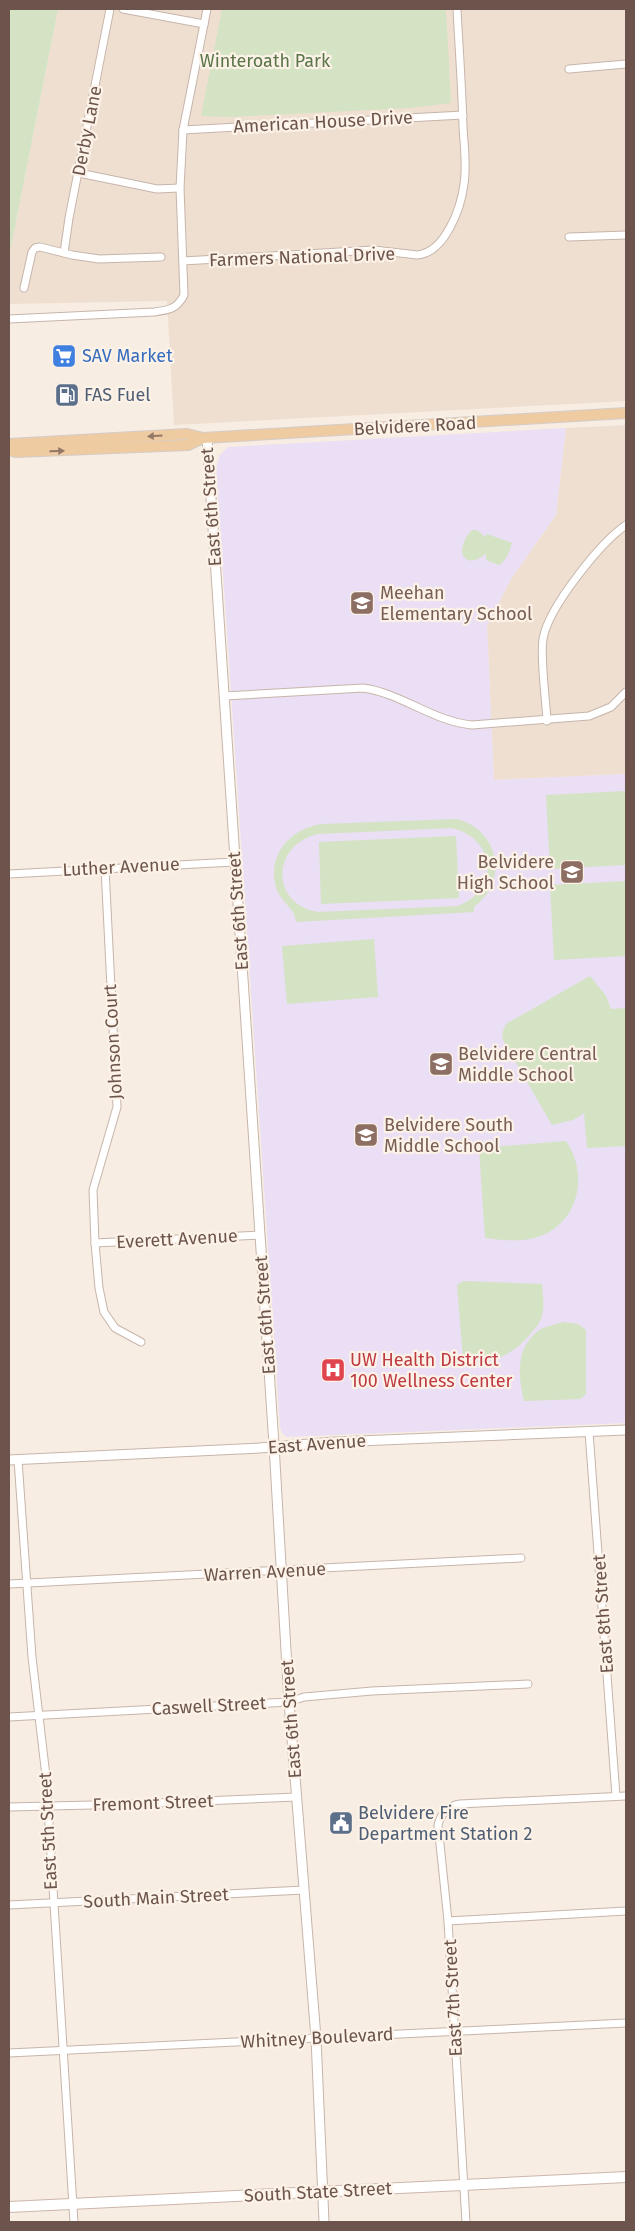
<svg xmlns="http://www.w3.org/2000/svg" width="635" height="2231" font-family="'Fira Sans',sans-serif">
  <rect width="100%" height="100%" fill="#f8ede2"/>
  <!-- residential -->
  <g fill="#efdfd1">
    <path d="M58,9h568v392l-452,24 -7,-124 -158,3v-47z"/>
    <path d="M626,425v349l-132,6 -7,-154 24,-47 45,-64 10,-87z"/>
  </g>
  <!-- education -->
  <path fill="#eadff4" d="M566,428l-10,87 -45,64 -24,47 7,154 132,-6v649l-339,14 -5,-4 -2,-6 -64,-960 4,-12 8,-8z"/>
  <!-- green -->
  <g fill="#d3e3c3" fill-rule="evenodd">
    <path d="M9,9h49l-49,248z"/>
    <path d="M222,9h224l5,94 -42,5 -180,9 -28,-1z"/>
    <path d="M472,530h5l8,7 2,-3 25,9c-3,9 -5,17 -13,22l-13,-5v-6c-24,18 -32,-5 -14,-24z"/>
    <path d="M626,791v74l-76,4 -4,-74z"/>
    <path d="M456,819c32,7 49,41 34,70 -4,7 -10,13 -16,18v5l-178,10c-1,-14 -14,-19 -19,-32 -12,-33 13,-62 45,-66zM452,828c44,11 49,61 6,78l-140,6c-48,-8 -47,-67 0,-78z"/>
    <path d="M456,836l3,62 -138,6 -2,-62z"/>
    <path d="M626,881v75l-72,4 -4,-75z"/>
    <path d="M374,939l4,58 -91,7 -5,-58z"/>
    <path d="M590,976l16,20 5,13 15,-1v138l-39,2 -3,-35 -11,7 -21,5 -49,-85 -1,-6 4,-10z"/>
    <path d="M566,1141c20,29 16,72 -17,91 -19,11 -43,9 -64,6l-6,-90z"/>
    <path d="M463,1281l79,3c1,12 3,24 -1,35 -2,5 -6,9 -9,13 -18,23 -40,33 -69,27l-6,-74z"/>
    <path d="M564,1322l14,2 8,6v64l-6,5 -56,2c-6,-26 -9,-55 17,-72 6,-3 16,-5 23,-7z"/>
  </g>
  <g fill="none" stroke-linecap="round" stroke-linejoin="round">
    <defs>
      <g id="minor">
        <path d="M123,9l81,15"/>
        <path d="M569,69l57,-5"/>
        <path d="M183,130l280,-15"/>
        <path d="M79,173l78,16 23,-1"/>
        <path d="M569,237l57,-2"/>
        <path d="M64,253l5,-35 41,-209"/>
        <path d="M183,261l191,-11 43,5c28,-2 44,-47 47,-71 3,-19 0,-39 -1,-57 -1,-40 -4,-79 -6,-118"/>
        <path d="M24,288l8,-36 3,-4 5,-1 32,8 27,4 62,-2"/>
        <path d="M9,319l145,-7c15,-2 23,-3 30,-17l-4,-107 3,-58 24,-121"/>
        <path d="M224,696l139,-8c38,5 69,33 109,37l117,-9 22,-9 15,-15"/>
        <path d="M547,721c-1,-22 -7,-62 -4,-82 5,-31 57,-96 83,-114"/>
        <path d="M105,868l12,239 -24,83 2,53 4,45 5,24 11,16 26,14"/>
        <path d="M9,874l225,-12"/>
        <path d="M95,1243l164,-8"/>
        <path d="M589,1432l27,364"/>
        <path d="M18,1460l14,197 14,119 28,446"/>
        <path d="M9,1584l512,-26"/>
        <path d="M9,1717l280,-15 15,-5 68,-6 156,-7"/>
        <path d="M9,1807l124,-3 163,-7"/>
        <path d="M9,1905l295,-15"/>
        <path d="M448,1921l178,-10"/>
        <path d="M9,2053l617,-30"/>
        <path d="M466,2222l-18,-301 -10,-96c3,-12 10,-19 22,-21l166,-8"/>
      </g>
      <g id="tertiary">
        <path d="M207,438l67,1007 15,257 27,336 8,184"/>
        <path d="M9,1460l250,-12 76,-6 291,-12"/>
      </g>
      <path id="secondary" d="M9,2207l617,-30"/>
      <g id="primary">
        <path d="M9,444l178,-10 16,4 423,-25"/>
        <path d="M9,450l7,2 172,-7 15,-7"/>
      </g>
    </defs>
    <!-- minor casing -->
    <use href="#minor" stroke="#c7b5ab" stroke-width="9"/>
    <!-- tertiary casing -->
    <use href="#tertiary" stroke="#c7b5ab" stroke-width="11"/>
    <!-- secondary casing -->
    <use href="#secondary" stroke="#ccb6ab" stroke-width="12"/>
    <!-- primary casing -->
    <use href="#primary" stroke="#d3ccc9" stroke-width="12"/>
    <!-- minor -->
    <use href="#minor" stroke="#fff" stroke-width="7"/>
    <!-- tertiary -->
    <use href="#tertiary" stroke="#fff" stroke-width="9"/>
    <!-- secondary -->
    <use href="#secondary" stroke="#fff" stroke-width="10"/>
    <!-- primary -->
    <use href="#primary" stroke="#efcba2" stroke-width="10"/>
  </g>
  <!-- one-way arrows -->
  <defs><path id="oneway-solid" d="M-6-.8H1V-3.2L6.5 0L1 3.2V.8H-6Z" transform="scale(1.25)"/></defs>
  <g fill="#937866">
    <use href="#oneway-solid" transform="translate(155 436) rotate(177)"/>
    <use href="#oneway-solid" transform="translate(57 451) rotate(-2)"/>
  </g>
  <!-- icons -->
  <defs>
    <symbol id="supermarket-square" viewBox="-11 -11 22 22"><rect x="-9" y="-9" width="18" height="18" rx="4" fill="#3f7fe0" stroke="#fcf2e7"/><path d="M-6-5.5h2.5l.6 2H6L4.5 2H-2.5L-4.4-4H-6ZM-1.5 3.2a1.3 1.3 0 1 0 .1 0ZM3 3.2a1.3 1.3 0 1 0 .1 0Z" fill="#fff"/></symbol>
    <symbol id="fuel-square" viewBox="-11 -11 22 22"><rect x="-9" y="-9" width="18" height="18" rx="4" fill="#5c6f8a" stroke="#fcf2e7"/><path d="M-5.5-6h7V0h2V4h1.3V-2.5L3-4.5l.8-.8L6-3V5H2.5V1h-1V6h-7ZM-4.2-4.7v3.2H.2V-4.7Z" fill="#fff"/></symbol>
    <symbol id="school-square" viewBox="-11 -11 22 22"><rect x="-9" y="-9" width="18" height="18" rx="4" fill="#8d6e63" stroke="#fcf2e7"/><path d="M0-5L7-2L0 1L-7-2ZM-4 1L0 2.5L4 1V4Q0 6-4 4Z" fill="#fff"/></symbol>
    <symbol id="hospital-square" viewBox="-11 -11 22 22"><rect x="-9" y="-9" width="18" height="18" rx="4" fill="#e0444e" stroke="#fcf2e7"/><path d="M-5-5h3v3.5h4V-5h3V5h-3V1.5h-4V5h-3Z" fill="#fff"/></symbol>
    <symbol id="civic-square" viewBox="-11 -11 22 22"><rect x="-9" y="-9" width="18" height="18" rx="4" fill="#5c6f8a" stroke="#fcf2e7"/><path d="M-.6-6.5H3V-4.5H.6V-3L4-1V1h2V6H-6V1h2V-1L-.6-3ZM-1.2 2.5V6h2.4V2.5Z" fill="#fff"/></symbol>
  </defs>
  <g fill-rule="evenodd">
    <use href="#supermarket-square" x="50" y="342" width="28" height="28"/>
    <use href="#fuel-square" x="53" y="381" width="28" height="28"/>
    <use href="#school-square" x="348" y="589" width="28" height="28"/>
    <use href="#school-square" x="558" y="858" width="28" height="28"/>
    <use href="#school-square" x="427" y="1050" width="28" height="28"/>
    <use href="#school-square" x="352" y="1121" width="28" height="28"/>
    <use href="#hospital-square" x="319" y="1356" width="28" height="28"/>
    <use href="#civic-square" x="327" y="1809" width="28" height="28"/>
  </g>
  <g text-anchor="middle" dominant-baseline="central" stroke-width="4.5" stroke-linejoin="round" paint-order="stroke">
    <!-- park labels -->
    <g font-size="18" fill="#5a7649" stroke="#fcf2e7">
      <text x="265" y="61">Winteroath Park</text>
    </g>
    <!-- street labels -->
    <g font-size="18" fill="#6c544c" stroke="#fcf2e7">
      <text transform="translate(323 122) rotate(-3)">American House Drive</text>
      <text transform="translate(87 131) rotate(-79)">Derby Lane</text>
      <text transform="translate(302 257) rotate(-2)">Farmers National Drive</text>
      <text transform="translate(415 426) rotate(-3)">Belvidere Road</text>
      <text transform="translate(211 507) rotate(-94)">East 6th Street</text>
      <text transform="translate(121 867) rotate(-3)">Luther Avenue</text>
      <text transform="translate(238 911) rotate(-94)">East 6th Street</text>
      <text transform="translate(113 1042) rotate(-93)">Johnson Court</text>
      <text transform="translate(177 1239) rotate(-3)">Everett Avenue</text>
      <text transform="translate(265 1315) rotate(-94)">East 6th Street</text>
      <text transform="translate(317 1444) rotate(-4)">East Avenue</text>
      <text transform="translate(265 1572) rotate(-3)">Warren Avenue</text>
      <text transform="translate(603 1614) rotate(-94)">East 8th Street</text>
      <text transform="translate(209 1706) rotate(-3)">Caswell Street</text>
      <text transform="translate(291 1719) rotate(-94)">East 6th Street</text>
      <text transform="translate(153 1803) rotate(-2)">Fremont Street</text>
      <text transform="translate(48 1831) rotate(-93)">East 5th Street</text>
      <text transform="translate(156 1898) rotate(-3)">South Main Street</text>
      <text transform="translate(453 1998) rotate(-93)">East 7th Street</text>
      <text transform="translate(317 2038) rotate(-3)">Whitney Boulevard</text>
      <text transform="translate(318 2192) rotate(-3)">South State Street</text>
    </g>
    <!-- shop labels -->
    <g font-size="18" fill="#366cbe" stroke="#fcf2e7" text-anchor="start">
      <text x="82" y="356">SAV Market</text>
    </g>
    <!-- service labels -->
    <g font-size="18" fill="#4e5e75" stroke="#fcf2e7" text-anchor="start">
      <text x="84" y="395">FAS Fuel</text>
      <text x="358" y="1813">Belvidere Fire<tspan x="358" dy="21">Department Station 2</tspan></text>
    </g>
    <!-- education labels -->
    <g font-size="18" fill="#785e54" stroke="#fcf2e7" text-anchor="start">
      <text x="380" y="593">Meehan<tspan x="380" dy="21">Elementary School</tspan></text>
      <text x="554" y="862" text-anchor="end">Belvidere<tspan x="554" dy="21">High School</tspan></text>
      <text x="458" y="1054">Belvidere Central<tspan x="458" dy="21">Middle School</tspan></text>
      <text x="384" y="1125">Belvidere South<tspan x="384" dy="21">Middle School</tspan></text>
    </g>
    <!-- health labels -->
    <g font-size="18" fill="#be3a42" stroke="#fcf2e7" text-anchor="start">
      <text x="350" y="1360">UW Health District<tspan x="350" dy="21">100 Wellness Center</tspan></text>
    </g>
  </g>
  <!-- border -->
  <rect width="635" height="2231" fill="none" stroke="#6c544c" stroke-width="20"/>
</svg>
